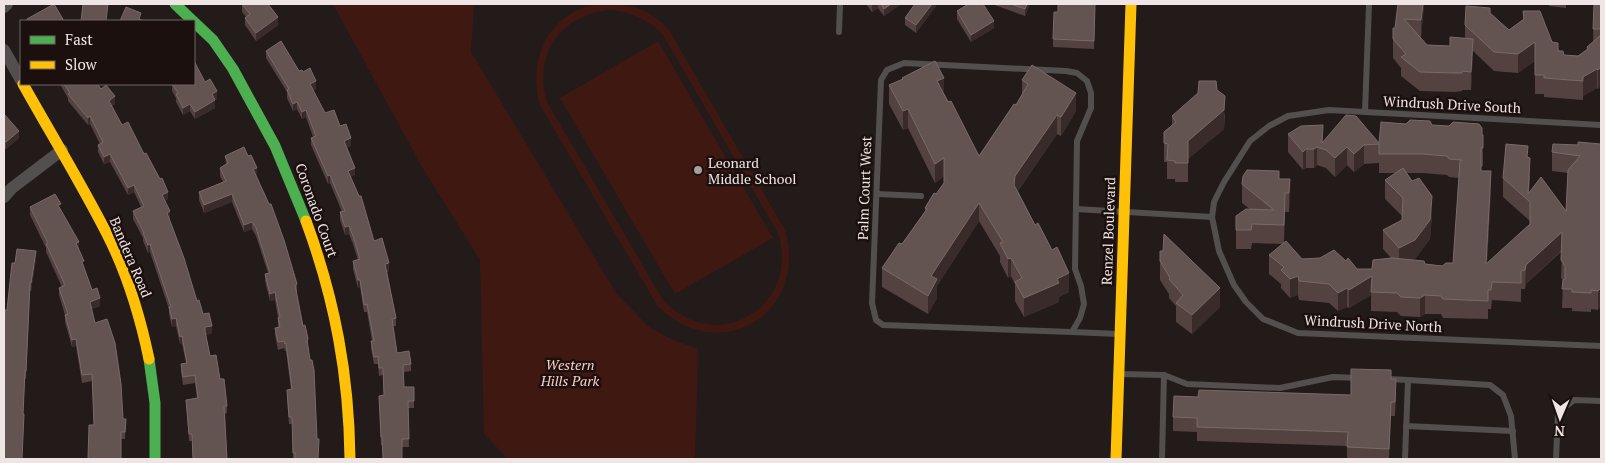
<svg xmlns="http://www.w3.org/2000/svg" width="1605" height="463" font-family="'PT Serif',serif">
  <rect width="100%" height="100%" fill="#221b1a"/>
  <!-- green -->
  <g fill="#401812" fill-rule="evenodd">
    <path d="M333,4h141l-3,48 145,241 33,34 22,12 27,10 -3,110h-187l-24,-25 -4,-174 -58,-93z"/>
    <path d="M599,4c31,0 48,3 70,26l116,200c25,84 -68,138 -128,75l-117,-200c-13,-46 9,-94 59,-101zM607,10c23,1 41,9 56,25l115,198c23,74 -62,124 -115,67l-116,-198c-14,-47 12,-85 60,-92z"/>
    <path d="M658,41l115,197 -98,56 -115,-196z"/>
  </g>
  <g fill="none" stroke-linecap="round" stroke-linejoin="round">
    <!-- lane -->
    <g stroke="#534f4e" stroke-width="6">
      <path d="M839,32l1,-28"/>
      <path d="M904,63l162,8 11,2 10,8 4,12v15l-14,33 -2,128 6,17 3,18 -4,14 -8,14 -189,-7 -7,-5 -4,-17 9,-223 6,-10z"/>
      <path d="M1365,112l4,-108"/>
      <path d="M1601,125l-272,-15 -41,6 -19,10 -19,15 -26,41 -10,20 -2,15 7,34 15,34 12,17 17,17 35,14 303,13"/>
      <path d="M877,194l44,2"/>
      <path d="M1076,209l136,8"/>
      <path d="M1072,332l46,2"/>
      <path d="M1120,374l44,1 23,9 93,4 53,-11 26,1"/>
      <path d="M1389,379l19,1 -3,79"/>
      <path d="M1408,380l82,5 13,10 8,21 4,43"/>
      <path d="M1406,426l107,5"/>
      <path d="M1162,459l2,-84"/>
      <path d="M1556,459l2,-47 16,-12 27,1"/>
    </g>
    <!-- street -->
    <g stroke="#534f4e" stroke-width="12">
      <path d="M4,7l3,-3"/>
      <path d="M4,50l17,30"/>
      <path d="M4,197l8,-9 50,-38"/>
    </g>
    <!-- fast -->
    <g stroke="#4caf50" stroke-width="11">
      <path d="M175,4l38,36 20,29 42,77 31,75"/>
      <path d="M149,359l6,44v56"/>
    </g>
    <!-- slow -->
    <g stroke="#ffc107" stroke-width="11">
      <path d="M23,84c28,50 58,99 84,150 20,39 33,82 42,125"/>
      <path d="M306,221c29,79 43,154 44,238"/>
      <path d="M1116,459l15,-455"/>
    </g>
  </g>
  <!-- wall -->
  <g fill="#534240" fill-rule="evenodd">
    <path d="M242,4l36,21 -22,16 -11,-16v-7l1,-1 -4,-5z"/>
    <path d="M866,4h35l-17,12 -6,-8 -6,4z"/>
    <path d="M936,4v2l-20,27 -11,-8v-7z"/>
    <path d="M965,4h18l11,24 -23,14 -14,-23v-8l8,-4z"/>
    <path d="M992,4h38l-5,12z"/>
    <path d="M1095,4l-1,45 -41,-2v-8l5,-27z"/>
    <path d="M1398,4h26l-3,34 6,7 23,1 15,-8v-13l25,-12 19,17 14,-10v-9l41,44 14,1 9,-7v-2l6,-5 1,-38h7v81l-3,4 -1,-1 -14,8v4l-39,-3v-3h-9v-33l-17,12 -24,-2 -21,-20 -2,39h-9v1l-7,1 -35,-1 -19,-15v-8l-8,-10v-19l2,-11z"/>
    <path d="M1549,4h28v1h-11v3l-17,-2z"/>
    <path d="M266,51l33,20 17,18 -3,1 12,23 15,13 11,20 -4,1 8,28 -5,2 24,64 15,30 -2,1 9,46v8h-3l4,27 14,11v7l-7,1v15h10v21h-6l1,39h-7l-21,-2 -2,-49 5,-1 -1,-20 -4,1 -1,-12h-4l-3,-16v-7h1l-5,-29h-3l-4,-25 -2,1 -5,-19v-8l5,-1 -5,-16 -4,-10 -4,1 -5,-15v-8h2l-12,-29 -2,1 -17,-39v-7l2,-1 -7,-20 -4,2 -5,-10 -4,2 -6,-13v-6l-21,-34z"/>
    <path d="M902,78l42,15 35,63 37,-51 6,-11v-14l54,31 -15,25 -4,-2 -39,57 51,101 -10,5v5l-35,15 -9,-16v-17l-4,-8 -3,2 -8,-16v-6l-21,-35 -42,65v12l-9,16 -46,-27v-19l20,-24 23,-33v-3l11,-14 8,-11v-7l-9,7 -27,-55 -5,2 -14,-26v-19l13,-5z"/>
    <path d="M205,82l12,17 -2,1v8l-20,11 -5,-8 -7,4 -7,-13v-4l-4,-7v-5l-2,-2h24z"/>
    <path d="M60,84h37l18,20 -3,2 10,19 46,74 -3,2 5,18h-1l28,82 15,32 -6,2 4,21 10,23 7,27v7l-2,1 2,45h-34l-1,-18h-3l-3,-41 11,-2 -2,-15 -12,2 -2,-13v-8l5,-1 -4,-19h-2l-4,-18 -4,1 -3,-13v-5l-19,-57 -2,1 -5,-12v-3l-10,-19v-8l8,-4 -7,-15 -6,3 -18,-33 -6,2 -6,-12v-7l2,-1 -10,-20 -2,1 -20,-24v-3z"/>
    <path d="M1217,90l8,25 -1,14 -36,30v23h-13v-3h-8v-17h-3v-30l8,-7v-9z"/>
    <path d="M4,114l15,24 -13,11 -2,-1z"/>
    <path d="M1432,125l50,10 1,19v12l-2,1v4l10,19 -4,73 43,-39v-3l-27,-24v-19l25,-21 2,20 -1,16 37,18 2,-38 -16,-2v-19l26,-7 23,-1 -3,166 -7,-1v3l-19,-1v-3h-10l1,-27 -2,-3 1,-27 -36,33 -1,5h-4v13l-29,-2 -1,9h-3v10l-45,-1 -2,-4h-16l-5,3 -19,-1 -4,-4 -26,-1v-16l-22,13 -2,-1 -9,4 -9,-8 -30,-3 -1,-5 -8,3 -9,-10v-4l-12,-10v-19l14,-11 -31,-1 -1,6h-15v-33l15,-6 -9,-7v-19l37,-5h11l-1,33h-4l-1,31 18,16 44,2 11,8h15l19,-11 -8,-9v-19l19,-10v-4l-17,-17v-19l11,-7h-17v-10l-15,1 -10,8 -7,-7 -12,12 -9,-9 -9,-3 -3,3h-8l-3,2 -15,-18v-18l35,8 56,1zM1407,173h15l25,2 2,2 10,1 -6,85 -11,3 -17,-2 -13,-4 3,-1 15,-20 2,-24z"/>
    <path d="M225,156l32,19 -1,1 41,108v8h-1l7,34 5,13v8l10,112h-25l-1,-35h-3l-2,-27v-7l4,-1 -5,-38h-1l-1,-3 -6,2 -3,-15v-7l3,-1v-9l-3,-18 -5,1 -5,-20v-7l3,-1 -12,-37 -4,-7 -8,3 -12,-30 -28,11 -5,-13v-8l24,-10 -3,-6v-8l6,-4z"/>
    <path d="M30,207l31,3 18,40 5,17 8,23 8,16 -9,3 32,110h3l-1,20h-4l-27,-14 -2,-44 -10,2 -6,-37 -4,1 -7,-25v-7l-6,-20v-7l3,-1 -16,-35v-4l-16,-33z"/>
    <path d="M1160,251l60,56 -28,27 -16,-12v-16l-7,-8v-4l-9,-14z"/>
    <path d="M36,258l-5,33h-1l-4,88h-1l-2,35 1,7 -19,-111h2l8,-47z"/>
    <path d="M1391,379l5,14 -1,23h-4l-2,43h-42v-13l-150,-5v-9l-24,-1v-14l25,-20 153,-2z"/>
  </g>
  <!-- shaded-wall -->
  <g fill="#382b2a">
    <path d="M874,4h4v4l-6,4v-7z"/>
    <path d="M891,4h10l-17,12v-7z"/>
    <path d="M932,4h4v2l-20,27v-8z"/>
    <path d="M1027,4h3l-5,12v-7z"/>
    <path d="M1423,4h1l-3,35v-19z"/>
    <path d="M278,17v8l-22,16v-8z"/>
    <path d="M994,21v7l-23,14v-7z"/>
    <path d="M1473,39v18l-2,33v-18z"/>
    <path d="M1535,42v19l-17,12v-19z"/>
    <path d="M1601,67v18l-3,4v-19z"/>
    <path d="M1597,69v19l-14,8v-19z"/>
    <path d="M944,78v19l-7,-16z"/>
    <path d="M316,81v8l-6,3v-8z"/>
    <path d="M217,91v8l-5,3v-8z"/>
    <path d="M1076,93v18l-15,25v-19z"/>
    <path d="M115,96v8l-6,4v-7z"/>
    <path d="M1225,96l-1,33 -36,30v-18z"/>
    <path d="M215,100v8l-20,11v-7z"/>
    <path d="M297,102v7l-4,2v-7z"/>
    <path d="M190,104v7l-7,4v-7z"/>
    <path d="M908,109v19l-5,2v-19z"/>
    <path d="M306,110v7l-4,2v-7z"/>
    <path d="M1057,115v19l-42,61 -1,9 1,-28z"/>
    <path d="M90,116v8l-2,1v-7z"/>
    <path d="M19,131v7l-13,11v-7z"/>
    <path d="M351,138v8l-7,2v-7z"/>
    <path d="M1364,145v19l-10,8v-18z"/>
    <path d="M1317,147v18l-3,3v-19z"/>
    <path d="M1347,147v18l-12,12v-19z"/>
    <path d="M1306,149v19l-3,2v-18z"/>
    <path d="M110,154v8l-6,2v-7z"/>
    <path d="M944,158v18l-9,7v-19z"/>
    <path d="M257,168v7l-4,2v-8z"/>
    <path d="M355,168v7l-7,3v-7z"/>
    <path d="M1491,171v19l-5,93v-19z"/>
    <path d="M330,175v8l-2,1v-8z"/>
    <path d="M1290,179v19l-1,14v-19z"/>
    <path d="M134,185v7l-6,3v-7z"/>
    <path d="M168,192v7l-6,3v-7z"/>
    <path d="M232,194v8l-28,11v-8z"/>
    <path d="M1432,196v19l-2,24 -15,20 -16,8v-19z"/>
    <path d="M979,203v18l-42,65v12l-9,16v-18l3,-20z"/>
    <path d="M170,211v8l-3,2v-8z"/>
    <path d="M252,222v7l-8,3v-7z"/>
    <path d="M349,226v8l-4,1v-8z"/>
    <path d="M1562,232v18l-36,34 -1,5 1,-24z"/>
    <path d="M79,242v8l-3,1v-8z"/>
    <path d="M150,244v8l-2,1v-8z"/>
    <path d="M36,251v7l-5,33v-8z"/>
    <path d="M1011,258v18l-3,2v-19z"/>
    <path d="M389,263v8l-4,1v-8z"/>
    <path d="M1069,273v19l-10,5v5l-35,15v-19l33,-19z"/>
    <path d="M1298,276v19l-8,3v-19z"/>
    <path d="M1372,276l-1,19 -22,13v-18z"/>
    <path d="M358,280h2v7l-2,1z"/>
    <path d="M1220,288v19l-28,27v-19z"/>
    <path d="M1347,288v19l-9,4v-18z"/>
    <path d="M1601,288v19l-3,3v-19z"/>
    <path d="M275,292v8l-5,1v-7z"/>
    <path d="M1425,295v19l-5,3v-19z"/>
    <path d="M100,298v8l-10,3v-7z"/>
    <path d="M176,318v8l-4,1v-8z"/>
    <path d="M212,326v7l-7,2v-8z"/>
    <path d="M182,336v8h-2v-7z"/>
    <path d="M76,339v7l-4,1v-7z"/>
  </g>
  <!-- building -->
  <g fill="#635452" stroke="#796a69">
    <path d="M54,4l10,17h-36l-1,-2z"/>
    <path d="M83,4h25l-2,17h-25z"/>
    <path d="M242,4h26l10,13 -22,16 -11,-15 5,-4z"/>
    <path d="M881,4h10l-7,5z"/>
    <path d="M915,4h17l-16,21 -11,-7z"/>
    <path d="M966,4h17l11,17 -23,14 -14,-24 10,-6z"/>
    <path d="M1011,4h16l-2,5z"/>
    <path d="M1058,4h37l-1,37 -41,-2 1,-27h4z"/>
    <path d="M1398,4h25l-2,16 -17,-1 23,26 23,1v-9l23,2 -2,33 -9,-1v2h-7l-35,-1 -19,-15 5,-3 -13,-15v-11h2z"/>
    <path d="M1594,4h7v25h-8z"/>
    <path d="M1466,6l24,2v5l19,17 15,-11 -1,-8h17l12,31 6,1v8h5l1,4 14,1 10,-7 -1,-2 14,-12v32l-3,3 -1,-1 -14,8v4l-39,-3v-3h-9v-33l-17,12 -24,-2 -29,-27z"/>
    <path d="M126,7l15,6 -2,6 5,2h-24z"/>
    <path d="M281,41l18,30 3,-1 1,2 7,-4 6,13 -6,3 15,29 9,-3 6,16 6,-2 5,14 -7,3 11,27 -7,3 11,25h2l13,45 8,-3 7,25 -4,1 11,54 -4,1 5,34 12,-2 2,13 -8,1 1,22h10v14h-6l1,38h-7v20h-19l-1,-22h-1l-2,-41 5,-1 -1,-27h-4l-1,-12 -4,1 -3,-16h3l-7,-37 -3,1 -4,-25h-2l-5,-19 7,-2 -7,-23 -4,-10 -4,1 -5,-15 5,-1 -15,-36 -2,1 -17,-38 5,-2 -10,-26 -4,2 -5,-10 -4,2 -6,-14 2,-1 -23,-38z"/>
    <path d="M194,61l11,21 5,-3 7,12 -5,3 3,6 -20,12 -5,-8 -7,4 -7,-14 2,-1 -6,-9h22z"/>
    <path d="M935,61l9,17 -7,3 11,21 3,-1 28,55 35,-52 2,1 12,-21 -6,-4 10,-15 44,28 -15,24 -4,-2 -42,61 -1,9 21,40 3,-2 14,27 5,-3 12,26 -12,6 2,4 -35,15 -9,-16 7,-4 -11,-20 -3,1 -8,-16 3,-1 -24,-39 -48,73 6,3 -9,17 -46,-28 17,-25 3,1 25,-35 -2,-1 9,-15 2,1 8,-11v-25l-9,6 -27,-55 -5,2 -14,-26 14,-6 -1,-1z"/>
    <path d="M1199,81h17l1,9 8,6 -1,14 -36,31v22h-13v-2l-8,-1 1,-16 -4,-1v-11l12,-10 -4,-6 26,-23z"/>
    <path d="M64,84h33l4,5 5,-4 9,11 -6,5 13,24 6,-3 16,32 2,-1 14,26 2,-1 6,14 -6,3 8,16 -3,2 17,45 13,43 2,-1 4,14 6,-1 3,13 -7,1v4l5,25 6,-1 4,24h4l3,27h-3l3,53h-34l-1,-25h-3l-3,-34 12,-2 -3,-23 -12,2 -2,-13 6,-1 -5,-27 -2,1 -4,-19 -4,1 -3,-12h2l-21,-63 -2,1 -5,-12h1l-11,-22 11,-5 -10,-21 -6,3 -18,-34 -6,3 -6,-12 5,-3 -13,-26 -2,2 -20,-24 2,-1z"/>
    <path d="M4,114l15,17 -13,11 -2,-2v1z"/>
    <path d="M1346,115l10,1 23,27 2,-21 25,2 4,-4 20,1 2,4 17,1 4,-4 26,2 3,4v7h1v13h-2v23h10l-5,93 44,-40v-22l-27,-24 3,-34 22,2 -1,11 3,1 -2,36 13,-17 25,34 2,-41 12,-14 -28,-4 1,-8 25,1v-3l23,2v144l-3,3 -7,-1v3l-19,-1v-3h-10l1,-9 2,-1v-13l-4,-6 1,-28 -36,33 -1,5 -4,1v12l-29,-1 -1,8h-3v11l-45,-2 -2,-3 -16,-1 -5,3 -19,-1 -4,-4 -26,-1 1,-16 -23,14 -2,-2 -9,5 -9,-9 -30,-3 -1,-5 -8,3 -9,-9 3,-3 -15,-12 17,-14 16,18 18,-1 14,-8 12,11 2,-3 9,11h15l1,-9 19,-2 32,3 1,3 17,2 4,-3h7l7,-102 2,-1 -13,-1 -2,-3 -25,-2h-43v-10l-15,1 -10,9 -7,-7 -12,11 -9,-8 -9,-3 -3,2h-8l-3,3 -15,-18 13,-8 22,-1 -1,18z"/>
    <path d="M244,147l4,9 3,-1 6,13 -4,1 16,35h2l13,36 13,44 -2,1 8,41 2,-1 3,14 -1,1 3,20h2l2,10 3,69h2l-1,20h-23v-6h-2l-1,-36h-3l-2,-27 5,-1 -6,-46 -1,1 -1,-3 -6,1 -3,-14 5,-1 -2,-9 2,-1 -5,-25 -5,2 -5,-20 5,-1 -14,-45 -4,-6 -8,3 -12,-31 -28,11 -5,-13 27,-11 -6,-13 8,-5 -3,-7z"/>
    <path d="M1403,168l9,13 7,-3 13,18 -2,24 -15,20 -16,8 -16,-18 19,-10 1,-22 -18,-18z"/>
    <path d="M1247,170l32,1v8h11l-1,14h-4l-1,32 -32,-1 -1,6h-15v-14l10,-7 28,1 -32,-26 1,-8z"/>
    <path d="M55,194l6,10 -3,1 21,37 -3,1 8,18 -2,1 10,28 5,-2 3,10 -10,4 5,21 12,-4 8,24 6,41 2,35h3l-1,13h-4v27h-33l1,-34h5l-2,-51 -10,1 -6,-36 -4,1 -7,-25 3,-1 -9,-26 6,-3 -19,-41 2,-1 -18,-36z"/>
    <path d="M1164,234l56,54 -28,27 -16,-12 7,-8 -14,-16 1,-1 -10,-17v-10h3z"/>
    <path d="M17,249l19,2 -5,32h-1l-4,88h-1l-2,43h1l-2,45h-18v-118l1,-31h2l5,-47h3z"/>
    <path d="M1351,369l40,1v9h5l-1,23h-4l-2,47 -42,-2 1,-15 -151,-5v-9l-24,-1 1,-21 24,1 1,-7 152,5z"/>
  </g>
  <!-- markers -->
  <circle fill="#a79e9d" stroke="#1b100e" stroke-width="2" cx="698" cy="170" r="5"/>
  <g text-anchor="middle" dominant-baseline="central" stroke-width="5" stroke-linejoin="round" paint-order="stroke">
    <!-- street labels -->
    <g font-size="14" fill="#eee5e4" stroke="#1b100e">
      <text transform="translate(1452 104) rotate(3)">Windrush Drive South</text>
      <text transform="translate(864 188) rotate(-88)">Palm Court West</text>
      <text transform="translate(317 210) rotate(70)">Coronado Court</text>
      <text transform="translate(1108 231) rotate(-88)">Renzel Boulevard</text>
      <text transform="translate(131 257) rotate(67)">Bandera Road</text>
      <text transform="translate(1373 323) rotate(3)">Windrush Drive North</text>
    </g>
    <!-- poi labels -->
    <g font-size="14" fill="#eee5e4" stroke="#1b100e" text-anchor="start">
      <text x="708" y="162">Leonard<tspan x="708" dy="16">Middle School</tspan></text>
    </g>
    <!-- park labels -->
    <g font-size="14" font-style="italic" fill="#fdcdc4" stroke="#1b100e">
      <text x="570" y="364">Western<tspan x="570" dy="16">Hills Park</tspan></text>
    </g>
  </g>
  <!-- border -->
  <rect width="1605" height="463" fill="none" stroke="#eee5e4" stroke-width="10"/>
  <!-- legend -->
  <rect x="20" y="20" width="175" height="65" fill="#1b100e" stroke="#6f6564"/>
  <rect x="30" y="36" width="25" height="8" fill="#4caf50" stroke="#6f6564"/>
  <text x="65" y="45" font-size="15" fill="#eee5e4">Fast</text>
  <rect x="30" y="61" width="25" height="8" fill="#ffc107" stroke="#6f6564"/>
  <text x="65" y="70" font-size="15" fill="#eee5e4">Slow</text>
  <!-- north arrow -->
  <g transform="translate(1560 418) rotate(182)" stroke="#1b100e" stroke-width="4" paint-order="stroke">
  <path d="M0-4L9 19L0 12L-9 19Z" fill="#eee5e4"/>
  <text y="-8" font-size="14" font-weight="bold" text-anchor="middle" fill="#eee5e4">N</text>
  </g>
</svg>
